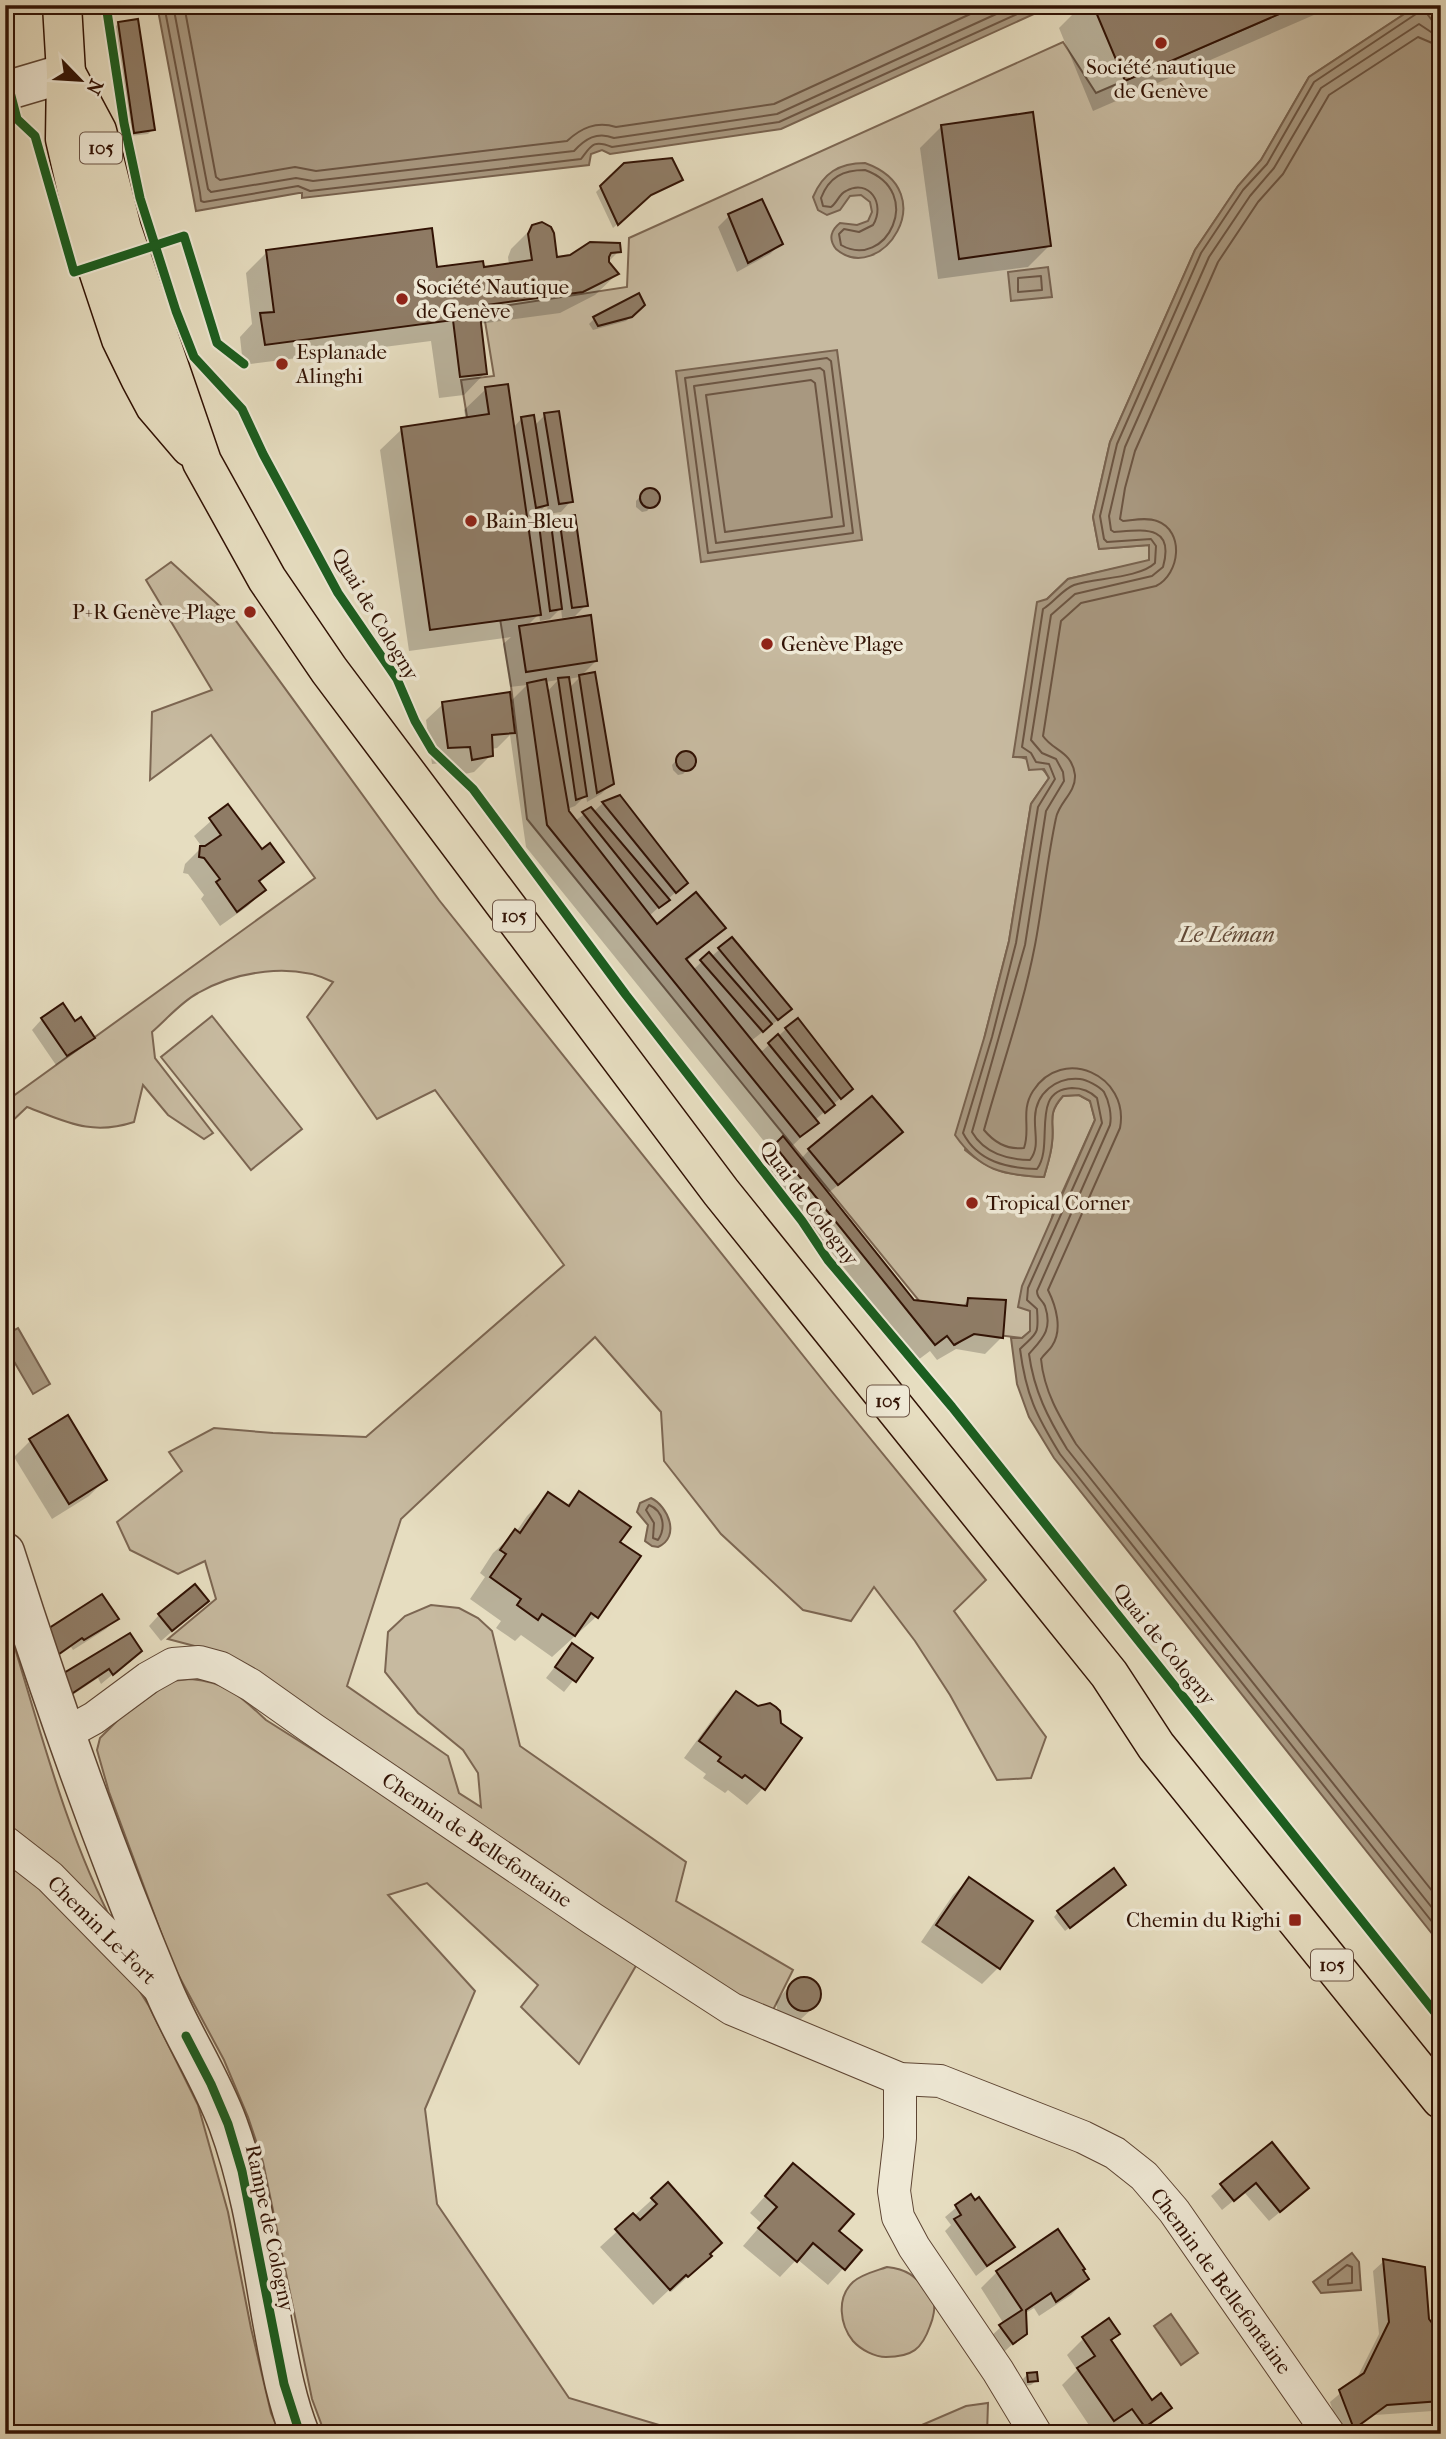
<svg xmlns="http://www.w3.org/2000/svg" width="1446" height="2439" font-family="'IM FELL French Canon',serif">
  <rect width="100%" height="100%" fill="#e6ddc0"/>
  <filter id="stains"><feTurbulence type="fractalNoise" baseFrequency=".00286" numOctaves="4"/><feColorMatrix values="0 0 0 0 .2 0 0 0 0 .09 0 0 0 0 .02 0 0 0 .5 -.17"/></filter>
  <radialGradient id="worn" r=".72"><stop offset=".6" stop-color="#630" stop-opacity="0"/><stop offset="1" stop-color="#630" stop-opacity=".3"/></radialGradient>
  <!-- green -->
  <g fill="#c7baa0" stroke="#7c6652" stroke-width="2">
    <path d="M1300,5h118l-109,72 -48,83 -23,26 -43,64 -85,192 -17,75 6,32 50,-4v16l-81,18 -21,20 -33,158c16,0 27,7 35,21l-18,26 -22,137 -24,94 -20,115c27,23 44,25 79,27 3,-11 7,-22 8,-34 3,-21 -6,-28 11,-47l16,-1 11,6 5,19 -42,93 -23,98 1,20 -9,7 -49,-6 -18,13 -428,-526 -16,-133 -50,-306 33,-4 -11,-67 144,-22 2,-49 434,-196 33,51z"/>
    <path d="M171,562l65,59 203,279 390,488 157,192 -32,31 92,126 -15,41 -34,2 -47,-85 -35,-54 -41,-54 -23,34 -48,-11 -82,-76 -57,-73 -3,-49 -66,-75 -194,182 -54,167 101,70 11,37 22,14 -3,-34 -15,-23 -45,-37 -33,-41 3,-40 17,-16 26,-11 28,3 19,10 14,13 28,115 166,116 -10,39 117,69 -20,40 -57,-24 -495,-333 -53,-14 48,-40 -11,-38 -27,13 -48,-24 -13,-28 65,-51 -13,-19 45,-24 59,5 93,4 198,-172 -129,-175 -58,29 -70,-102 26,-35c-40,-20 -97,-11 -135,11 -17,9 -31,26 -46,39l3,26 58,75 -9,6 -36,-24 -25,-30 -9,37c-43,14 -67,0 -107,-15l-22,21v-26l310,-224 -104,-143 -61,45 2,-68 60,-22 -66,-110z"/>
    <path d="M212,1016l90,113 -51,41 -90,-113z"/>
    <path d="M5,1616c33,104 59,214 110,311l-110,-98z"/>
    <path d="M191,1679c36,3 50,18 75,41l195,123 176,121 -58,100 -58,-57 17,-22 -111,-102 -39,12 87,96 -50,118 12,95 132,194 120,36h-364l-13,-35 -49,-237 -15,-45 -24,-57 -51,-95 -64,-173 -12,-42 3,-12 20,-20 51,-37z"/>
    <path d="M5,1859l40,32 85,85 19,30 49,99 30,107 23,116 20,85 9,21h-275z"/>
    <path d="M887,2267c20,2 28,9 40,24 1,0 6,7 6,8 3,8 0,20 -3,27 -8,23 -18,31 -44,31 -11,0 -25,-7 -33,-16 -13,-16 -17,-43 0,-59 9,-8 23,-11 34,-15z"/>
    <path d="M988,2403l-1,31h-86l65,-28z"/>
  </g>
  <!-- water -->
  <g fill="#a89880" stroke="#78624e" stroke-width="2">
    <path d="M157,5h890l-2,4 -264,120 -171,25 -8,-4 -11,4 -2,11 -287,33v-5h-3l-103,18z"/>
    <path d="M1418,5h12l11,17v1923l-387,-487 -25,-41 -12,-33 -6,-46h11l8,-7v-20l-12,-4 4,-21 73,-166 -5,-19 -11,-6 -16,1c-17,19 -8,26 -11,47 -1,12 -5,23 -8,34 -41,-2 -64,-6 -89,-42l30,-100 24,-94 22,-137 18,-26 -5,-9 -15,1 -3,-13h-13l24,-155 10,-3 21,-20 81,-19v-15l-50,4 -6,-32 17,-75 85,-192 43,-64 23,-26 48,-83z"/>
    <path d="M865,163c81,29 15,124 -29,86 -8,-10 -5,-19 4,-26l17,2 11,-4 4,-9 -2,-10 -9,-7 -11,1 -10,14 -13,5 -9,-5 -5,-13c10,-24 26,-34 52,-34z"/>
    <path d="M1048,267l4,30 -41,4 -3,-29z"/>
    <path d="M837,350l25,190 -161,22 -25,-191z"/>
    <path d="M18,1328l32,56 -17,10 -28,-48v-11z"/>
    <path d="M651,1498c17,8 30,39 7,49l-6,-1 -7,-5 3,-16 -11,-13 3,-9z"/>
    <path d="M1352,2253l7,9 2,28 -40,3 -8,-11z"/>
    <path d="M1171,2314l27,39 -17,12 -27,-39z"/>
  </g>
  <!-- shadow -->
  <g fill="#0003" fill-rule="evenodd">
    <path d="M1082,5h255l-244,106 -34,-83z"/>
    <path d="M119,23l34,106 -5,5 -18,2 -16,-108z"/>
    <path d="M942,126l107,120 -21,21 -90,12 -18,-131z"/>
    <path d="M625,164l56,16 -5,4 -32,16 -31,28 -17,-36z"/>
    <path d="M729,216l52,27 -11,11 -33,18 -19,-45z"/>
    <path d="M533,227l23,32 63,-8 -11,11 9,12 -22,21 -35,18 -81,11 6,49 -21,22 -25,3 -8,-57 -188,24 -3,-28 12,-13 -6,-51 21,-21 168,17h48l26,-4 -1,-8 3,-8z"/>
    <path d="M643,304l-17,17 -33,9 -4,-6 5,-5z"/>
    <path d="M486,389l27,39 9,-10 12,8 11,-11 26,86 -10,11 -13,2 -1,-10 -11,12 -11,1 2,14 12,-12 11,9 10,-9 26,86 -11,11 -13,2 -1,-10 -11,11 -10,2 -1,-7 -13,13 70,34 -16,16 32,106 -11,11 -14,8 -1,-7 -11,11 -8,3 8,12 16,-12 2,3 10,-9 16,-6 67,86 -37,33 8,11 67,1 -38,34 7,8 16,-15 2,2 9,-8 59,70 -28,22 9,12 26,-24 65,60 -36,31 2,2 -27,26 10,12 9,-10 91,-18 -16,16 -57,46 86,107 49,6 6,-7 33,38 -16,16 -29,-5 -19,11 -7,-9 -12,9 -159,-198 12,-12 -245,-303 -16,-112 -13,13 -6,1v6l-17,17 -18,4 -2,-14 -22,2 -6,-44 17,-16 66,-1 18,-18 -17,2 -7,-43 8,-7 -102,14 -29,-201 22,-21 64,-9 -2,-10zM580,677l-11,11 -1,-9zM558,680l-11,12 -2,-10z"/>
    <path d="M645,491h8l5,8 -11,12 -5,1 -6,-5v-6z"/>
    <path d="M690,754l4,9 -11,11 -5,1 -5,-5 -1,-5 9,-10z"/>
    <path d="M228,806l34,46 20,10 -23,21 5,7 -16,16 -28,20 -19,-27 3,-4 -16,-21 -5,-1 2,-9 17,-17 -8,-11z"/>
    <path d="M42,1019l33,4 18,15 -11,10 -26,17 -24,-35z"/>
    <path d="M30,1441l75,39 -16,16 -37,23 -38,-62z"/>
    <path d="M579,1493l39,50 -22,74 -44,40 -31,-22 -6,6 -19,-13 5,-7 -31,-22 15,-22 -5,-4 13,-20 23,-21 11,-16 22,-22 17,12z"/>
    <path d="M102,1596l14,22 -10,11 -33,21 -2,-3 -29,21z"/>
    <path d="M207,1601l-46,40 -12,-15 10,-11z"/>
    <path d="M572,1645l19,13 -27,34 -18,-14z"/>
    <path d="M129,1661l-28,23 -3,-6 -42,28 4,-28z"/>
    <path d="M736,1693l27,95 -16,17 -19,-15 -3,3 -22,-15 3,-4 -22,-16 36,-49z"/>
    <path d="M969,1879l61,43 -32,46 -16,16 -61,-42 32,-47z"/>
    <path d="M1119,1890l-54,41 -11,-14 4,-5z"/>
    <path d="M808,1978l10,7 2,13 -7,10 -12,11 -12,2 -11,-6 -2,-13 9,-11 11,-11z"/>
    <path d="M1271,2144l26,54 -28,23 -25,-29 -22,18 -11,-14z"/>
    <path d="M793,2165l44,67 22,19 -31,34 -31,-26 -17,18 -37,-31 19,-22 -12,-11z"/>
    <path d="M668,2185l25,87 -22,20 -2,-2 -16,15 -53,-58z"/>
    <path d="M970,2196l42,51 -36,29 -31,-45 6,-6 -6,-8z"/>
    <path d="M1384,2261l57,77v77l-8,-4 -58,4 -26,19h-8l-11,-32 26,-22 23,-46 -6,-63z"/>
    <path d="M1082,2270l5,9 -16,16 -32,21 -5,-8 -10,6 1,19 -29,26 -12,-16 20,-19 -23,-36 16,-16z"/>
    <path d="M1118,2334l-8,8 42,60 18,6 -30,26h-18l-7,-10 -14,10h-6l-33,-49 15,-15 -10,-15 16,-16z"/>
    <path d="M1028,2374l8,7 -5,4 -7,1 -1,-7z"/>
  </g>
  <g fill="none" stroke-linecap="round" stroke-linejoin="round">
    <!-- shore -->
    <g stroke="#6c5542" stroke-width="2">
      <path d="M164,5l36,188 1,8 3,1 94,-16 12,5 271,-32c10,-13 12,-20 31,-12l167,-25 258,-117"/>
      <path d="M173,5l35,184 3,3 85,-14 17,3 261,-30c11,-12 23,-20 40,-13l163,-24 239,-109"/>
      <path d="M184,5l32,172 4,3 75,-13 21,4 251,-30c14,-13 29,-20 49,-14l158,-23 216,-99"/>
      <path d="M1441,25l-7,-2 -9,-12 -3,-1 -108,72 -47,82 -24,26 -42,63 -84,191 -17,72 4,23 3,3 44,-3 5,7 -1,17c-15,15 -60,15 -81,22 -11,4 -21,18 -31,24l-21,138 9,6 5,9 13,2 6,15 -17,28 -22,136 -24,94 -29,96c15,29 44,35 74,36 18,-24 -8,-79 35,-81 10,0 18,3 25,10l5,25 -74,165 -1,12 10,9c2,27 0,23 -17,40 6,46 16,66 40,105l381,479"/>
      <path d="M1441,34l-10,-2 -12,-8 -98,64 -47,80 -24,28 -41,61 -84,190 -16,69 2,14 3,2c29,-2 61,-8 49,35l-11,9 -77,18 -24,21 -20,125 11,13 14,6 7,13 1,9 -18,30 -21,134 -53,187c12,21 36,28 58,28 10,-13 4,-27 5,-43 1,-24 21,-40 45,-38 7,1 19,7 24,13 5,9 8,23 6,33l-73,166c0,8 5,8 8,15 8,24 -3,33 -16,48 5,37 19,64 38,95l374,470"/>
      <path d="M1441,44l-9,-1 -14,-6 -89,58 -46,79 -25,28 -40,60 -83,189 -10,37 -5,31 3,2c11,-1 24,-4 34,0 28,10 23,53 -1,65l-75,17 -20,18 -18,115c10,15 29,15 32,39 1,18 -16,27 -19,43 -9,42 -13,85 -21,127 -12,63 -34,123 -51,185 10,12 24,20 40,18 7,-19 -4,-37 9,-57 29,-46 97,-16 87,37l-72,162c8,16 15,40 4,56 -3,5 -8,8 -11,13 3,32 18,57 35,85l365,458"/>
      <path d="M865,170c61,22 21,101 -24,75l-2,-11 5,-5 15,3 14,-7c13,-21 -4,-47 -27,-34 -7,3 -9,12 -15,16l-8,-1 -2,-8c8,-21 22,-28 44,-28z"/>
      <path d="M1041,276l1,14 -24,2v-14z"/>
      <path d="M827,358l4,3 22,172 -145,20 -23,-175z"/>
      <path d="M820,368l4,3 20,155 -128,17 -22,-157z"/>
      <path d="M811,380l4,3 17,134 -107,15 -19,-137z"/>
      <path d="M649,1505c15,6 17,23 9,35l-5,-2 1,-15 -8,-13z"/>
      <path d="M1347,2265l5,2v16l-24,2v-5z"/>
    </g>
  </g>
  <!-- building -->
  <g fill="#8f7c66" stroke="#311204" stroke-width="2">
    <path d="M1093,5h207l-175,76z"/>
    <path d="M138,19l17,111 -21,3 -16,-111z"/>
    <path d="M1033,112l18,134 -92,13 -18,-134z"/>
    <path d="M672,158l11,22 -32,15 -33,30 -18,-39 24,-23z"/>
    <path d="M762,199l21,45 -35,19 -20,-49z"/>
    <path d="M542,222l9,5 3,6 3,24 13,-2 20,-13 30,1 1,9 -10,1 -2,4v5l10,12 -36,18 -104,14 8,68 -27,3 -7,-57 -188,25 -5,-32 14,-1 -8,-62 166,-22 5,39 46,-6 1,6 48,-7 -4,-26 4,-9z"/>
    <path d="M639,293l6,12 -13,12 -34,9 -5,-9z"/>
    <path d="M508,384l33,231 -111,15 -29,-203 88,-13 -4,-27z"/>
    <path d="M559,411l14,91 -14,2 -15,-91z"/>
    <path d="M534,415l14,90 -12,3 -15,-91z"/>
    <circle cx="650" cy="498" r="10"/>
    <path d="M575,515l13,91 -16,2 -13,-91z"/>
    <path d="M550,516l12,93 -12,2 -12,-94z"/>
    <path d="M591,615l6,46 -71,11 -7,-46z"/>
    <path d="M595,672l19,112 -17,9 -18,-118z"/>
    <path d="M569,677l18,119 -11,4 -18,-122z"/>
    <path d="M546,679l23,132 88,113 39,-32 30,36 -40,31 133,164 -19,14 -253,-312 -20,-142z"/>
    <path d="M510,692l5,41 -23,2 1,21 -21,4 -2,-13 -22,1 -6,-46z"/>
    <circle cx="686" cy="761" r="10"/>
    <path d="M620,795l68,88 -12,10 -74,-91z"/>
    <path d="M228,804l34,45 8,-6 14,19 -25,19 7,9 -29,22 -21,-30 4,-3 -16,-21 -5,-1 1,-11h5l16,-11 -12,-17z"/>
    <path d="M591,807l79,93 -11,8 -77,-96z"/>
    <path d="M732,937l60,72 -14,11 -60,-72z"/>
    <path d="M709,952l63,72 -9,8 -63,-72z"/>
    <path d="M63,1003l12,18 6,-4 14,21 -28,18 -26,-38z"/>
    <path d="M798,1018l55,71 -12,10 -56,-71z"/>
    <path d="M778,1034l57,71 -10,8 -57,-70z"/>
    <path d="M872,1096l31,36 -65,53 -30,-36z"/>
    <path d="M783,1136l131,164 53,6 1,-8 38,2 -3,38 -29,-4 -20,11 -7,-9 -12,9 -161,-200z"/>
    <path d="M68,1415l39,65 -38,24 -40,-65z"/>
    <path d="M579,1491l52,36 -11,15 21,14 -43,62 -7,-5 -16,23 -33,-22 -4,6 -21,-15 4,-6 -31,-22 16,-23 -6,-4 15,-21 5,4 28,-41 21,14z"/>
    <path d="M195,1584l14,17 -37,30 -14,-17z"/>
    <path d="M102,1594l17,25 -35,21 -2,-2 -30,21 -9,-27z"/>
    <path d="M130,1633l12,18 -29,24 -4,-6 -42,28 -8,-21z"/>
    <path d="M572,1643l21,15 -17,24 -21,-15z"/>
    <path d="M736,1691l22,15 12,-3 6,4 4,4 1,12 21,15 -37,52 -20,-15 -3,3 -24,-17 3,-4 -22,-16z"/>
    <path d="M1114,1868l12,17 -56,43 -13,-17z"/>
    <path d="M969,1877l64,44 -33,48 -64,-44z"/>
    <circle cx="804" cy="1994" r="17"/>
    <path d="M1272,2142l37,46 -29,24 -24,-29 -22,18 -14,-17z"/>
    <path d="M793,2163l61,51 -15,17 23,19 -17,20 -32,-27 -16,19 -39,-34 19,-21 -12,-11z"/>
    <path d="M668,2182l54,61 -12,11 2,2 -24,21 -2,-2 -16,15 -55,-61 18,-16 7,7 17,-16 -6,-6z"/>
    <path d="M971,2194l4,6 4,-3 36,50 -28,19 -33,-47 7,-4 -6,-10z"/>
    <path d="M1058,2229l27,40 -2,1 6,9 -33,23 -5,-9 -25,17 1,24 -14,10 -14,-19 23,-15 -26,-39z"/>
    <path d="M1383,2259l42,8 4,52 12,16v66l-54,4 -33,24 -15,-39 25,-17 25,-51z"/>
    <path d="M1109,2318l11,16 -9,6 41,60 9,-7 11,15 -27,19 -13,-18 -18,12 -37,-53 18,-12 -13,-19z"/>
    <path d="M1037,2372l1,9 -10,1 -1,-9z"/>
  </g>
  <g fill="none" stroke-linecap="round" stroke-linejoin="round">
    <defs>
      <g id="minor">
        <path d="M65,1734l29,-16 54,-40 25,-14 26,-2 22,6 30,17 62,44 280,190 139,90 168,70 40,2 143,56 32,16 29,23 30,35 155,223"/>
        <path d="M5,1842l45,35 109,111"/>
        <path d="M900,2079v59l-6,53 4,26 16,30 84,124 38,63"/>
      </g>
      <g id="tertiary">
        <path d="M5,91l61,-18"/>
        <path d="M5,1552c47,148 99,295 159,439 19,45 47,87 64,133 24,65 33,135 45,202 7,37 13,73 27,108"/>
      </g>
      <g id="primary">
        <path d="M62,5l4,68 -1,66 24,104 32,96 19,39 15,28 35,41"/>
        <path d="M66,73l31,58 25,98 80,233 65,117 62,91 392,522 388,482 47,72 285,353"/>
      </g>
    </defs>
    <!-- minor casing -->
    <use href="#minor" stroke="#5e4533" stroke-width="34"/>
    <!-- tertiary casing -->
    <use href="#tertiary" stroke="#5e4533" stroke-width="41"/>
    <!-- primary casing -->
    <use href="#primary" stroke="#311204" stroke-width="41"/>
    <!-- minor -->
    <use href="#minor" stroke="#efe9d6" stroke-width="32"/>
    <!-- tertiary -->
    <use href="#tertiary" stroke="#efe9d6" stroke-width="38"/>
    <!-- primary -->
    <use href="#primary" stroke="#e6ddc0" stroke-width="38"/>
    <defs>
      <g id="cycleway">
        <path d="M106,5l18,118 16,75 36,113 18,46 48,52 21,45 75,139 59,86 18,42 17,29 41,39 153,206 176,226 26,39 124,147 489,613"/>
        <path d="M5,73l12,46 18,17 39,136 110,-36 33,107 27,21"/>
        <path d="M186,2036l25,48 17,40 14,47 42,213 16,50"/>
      </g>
    </defs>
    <!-- cycleway casing -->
    <use href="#cycleway" stroke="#efe9d6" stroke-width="13"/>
    <!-- cycleway -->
    <use href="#cycleway" stroke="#1b5e20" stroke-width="9"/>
  </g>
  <!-- markers -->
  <g fill="#8f2418" stroke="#efe9d6" stroke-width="2.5">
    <circle cx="1161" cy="43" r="7"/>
    <circle cx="402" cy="299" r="7"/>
    <circle cx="282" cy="364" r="7"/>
    <circle cx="471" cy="521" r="7"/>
    <circle cx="250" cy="612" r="7"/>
    <circle cx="767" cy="644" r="7"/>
    <circle cx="972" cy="1203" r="7"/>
    <rect x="1288" y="1913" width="14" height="14" rx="3.5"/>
  </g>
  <g text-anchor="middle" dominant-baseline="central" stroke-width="7" stroke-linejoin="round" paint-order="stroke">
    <!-- shield labels -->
    <g fill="#efe9d6" stroke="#6a5243" stroke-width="2">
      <rect x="80" y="132.5" width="42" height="31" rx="5"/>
      <rect x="493" y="900.5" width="42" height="31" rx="5"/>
      <rect x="867" y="1385.5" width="42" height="31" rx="5"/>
      <rect x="1311" y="1949.5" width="42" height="31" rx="5"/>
    </g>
    <g font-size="19" font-weight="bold" fill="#311204">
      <text x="101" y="148">105</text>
      <text x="514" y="916">105</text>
      <text x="888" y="1401">105</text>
      <text x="1332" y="1965">105</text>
    </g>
    <!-- poi labels -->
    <g font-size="21" fill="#311204" stroke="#efe9d6" text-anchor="start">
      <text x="1161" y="67" text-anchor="middle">Société nautique<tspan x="1161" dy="24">de Genève</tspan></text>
      <text x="416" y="287">Société Nautique<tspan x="416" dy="24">de Genève</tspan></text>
      <text x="296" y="352">Esplanade<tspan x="296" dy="24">Alinghi</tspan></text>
      <text x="485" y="521">Bain-Bleu</text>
      <text x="236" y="612" text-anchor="end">P+R Genève-Plage</text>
      <text x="781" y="644">Genève Plage</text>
      <text x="986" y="1203">Tropical Corner</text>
      <text x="1281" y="1920" text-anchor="end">Chemin du Righi</text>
    </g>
    <!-- street labels -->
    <g font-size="21" fill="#311204" stroke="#efe9d6">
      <text transform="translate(375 614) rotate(59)">Quai de Cologny</text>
      <text transform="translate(809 1203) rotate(53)">Quai de Cologny</text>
      <text transform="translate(1164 1644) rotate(51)">Quai de Cologny</text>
      <text transform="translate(477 1840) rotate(34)">Chemin de Bellefontaine</text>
      <text transform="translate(102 1930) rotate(45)">Chemin Le-Fort</text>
      <text transform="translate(270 2228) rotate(78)">Rampe de Cologny</text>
      <text transform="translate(1221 2281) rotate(54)">Chemin de Bellefontaine</text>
    </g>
    <!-- water labels -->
    <g font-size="23" font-style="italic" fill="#614836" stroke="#efe9d6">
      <text x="1227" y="934">Le Léman</text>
    </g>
  </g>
  <!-- margin -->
  <rect width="1446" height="2439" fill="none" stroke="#e6ddc0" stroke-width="28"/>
  <rect x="7" y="7" width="1432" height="2425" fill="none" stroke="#311204" stroke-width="3.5"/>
  <rect x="14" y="14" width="1418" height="2411" fill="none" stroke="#311204" stroke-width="2"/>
  <!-- north arrow -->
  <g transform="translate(80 80) rotate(115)" stroke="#efe9d6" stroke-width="5" paint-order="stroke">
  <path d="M0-5L12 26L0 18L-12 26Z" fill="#311204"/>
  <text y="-10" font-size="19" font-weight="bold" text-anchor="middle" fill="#311204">N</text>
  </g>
  <rect width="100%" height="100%" filter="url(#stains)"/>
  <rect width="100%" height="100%" fill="url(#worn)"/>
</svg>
